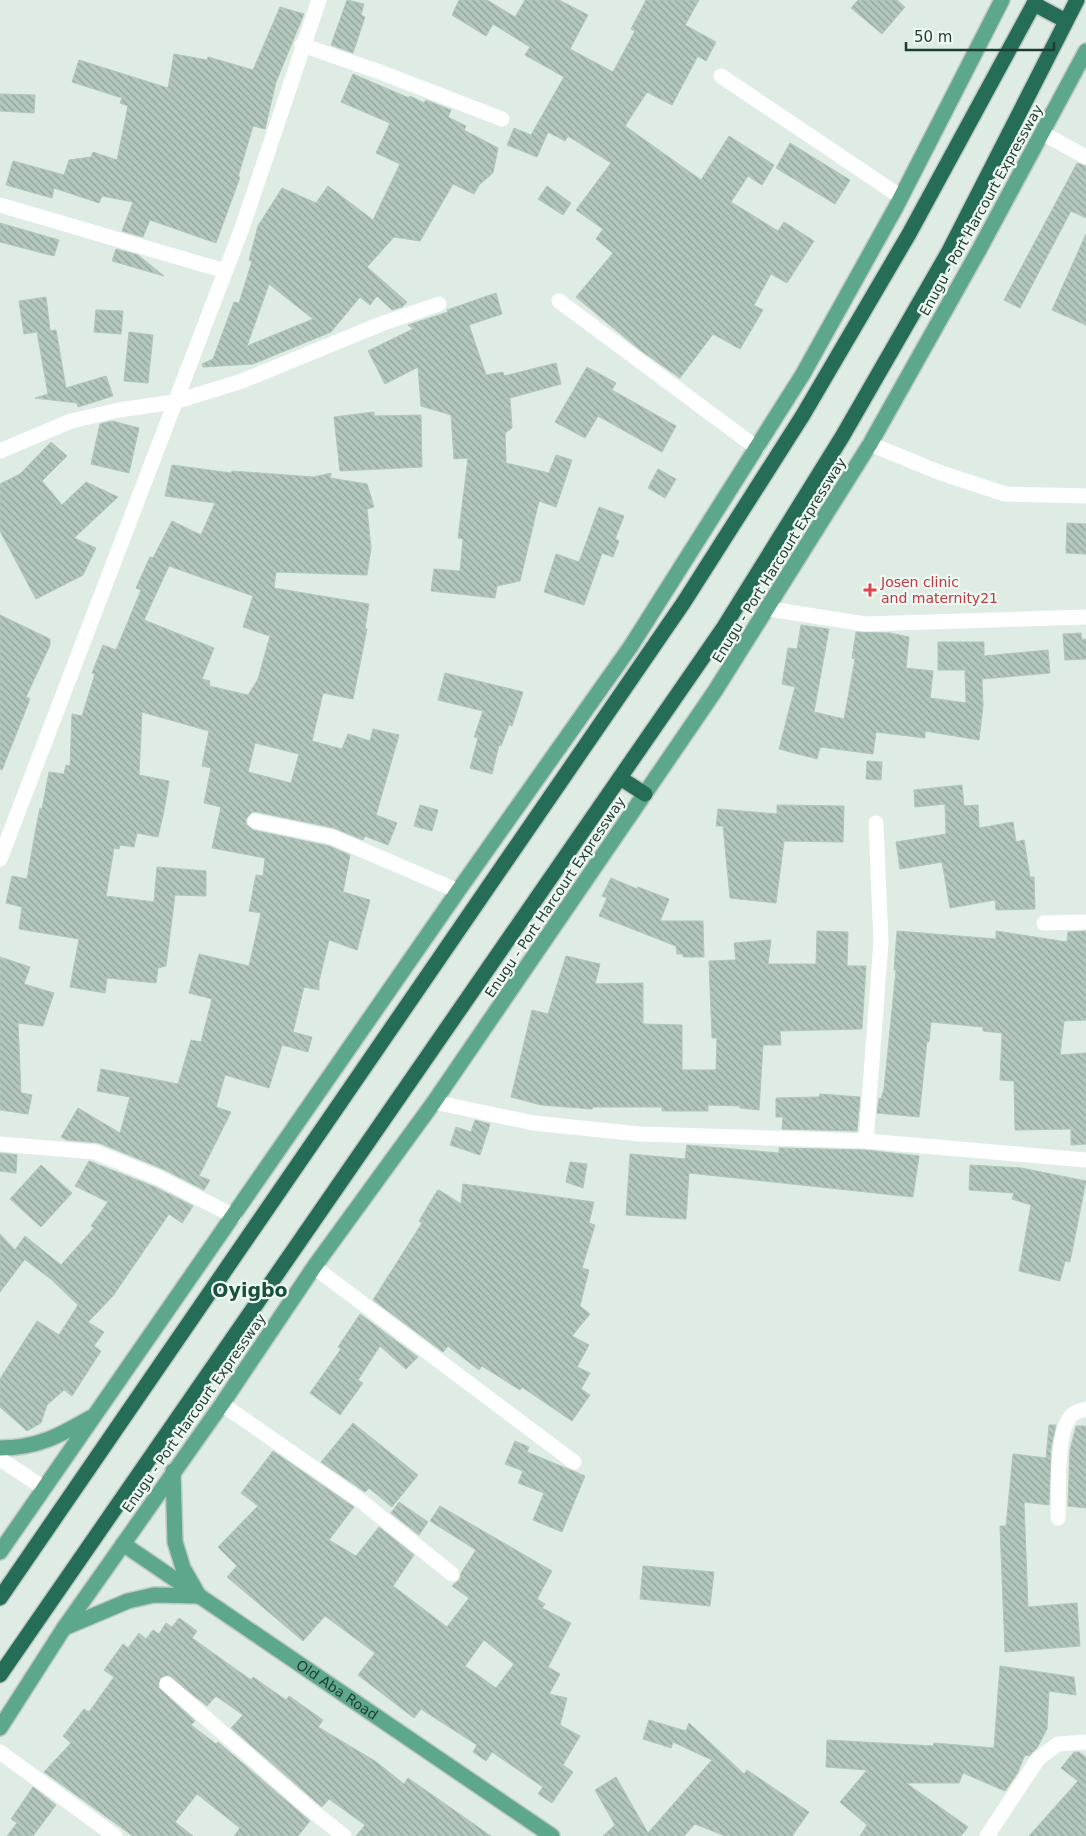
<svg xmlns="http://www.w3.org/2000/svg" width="1086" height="1836" font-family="'DejaVu Sans',sans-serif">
  <defs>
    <pattern id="building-back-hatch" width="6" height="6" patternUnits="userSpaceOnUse" patternTransform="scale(1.25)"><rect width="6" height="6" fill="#b3c7bd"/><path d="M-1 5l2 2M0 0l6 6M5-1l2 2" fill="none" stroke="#91a39a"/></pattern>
  </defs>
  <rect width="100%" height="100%" fill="#deece4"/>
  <!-- building -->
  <g fill="url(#building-back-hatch)" stroke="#b0c6bb" fill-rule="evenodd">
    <path d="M347,0l17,4 -3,11 4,2 -12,36 -22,-8z"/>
    <path d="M459,0h28l28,17 10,-17h34l29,15 -18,34 43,23 22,-41 -4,-2 15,-29h53l-14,25 31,17 -10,19 -8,-5 -26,49 -25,-13 -22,34 76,54 28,-44 45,29 -12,20 -14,-9 -17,26 47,29 6,-9 30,19 -27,42 -16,-9 -17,31 9,5 -23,39 -27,-15 -33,44 -40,-28 -64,-53 37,-44 -17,-14 7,-10 -27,-19 35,-47 -43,-27 -3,5 -17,-9 -11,25 -30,-12 7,-17 17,7 33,-58 -39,-22 5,-8 -37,-23 -7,12 -34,-21z"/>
    <path d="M858,0h39l8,7 -23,27 -31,-26z"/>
    <path d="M280,7l24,7 -28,68 -11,47 -12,-3 -15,51h2l-24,66 -66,-23 -7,17 -21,-6 11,-29 -31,-6 -3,7 -45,-15 -2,10 -46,-13 7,-24 51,14 5,-15 22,-3 2,-5 24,8 11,-54 -8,-3 2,-5 -50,-16 7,-22 89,28 6,-34 33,6 1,-3 45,13z"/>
    <path d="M353,74l56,24 1,-2 14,7 2,-3 25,10 -3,7 18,9 -2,4 34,18 -5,25 -14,12 -5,9 -21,-10 -33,57 -26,-4 -27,30 40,35 -5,5 -10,3 -15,-14 -7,9 -10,-8 -29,35 -78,32 -50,3 -1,-3 11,-5 21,-57 5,1 13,-42 -3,-1 9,-34 24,-38 34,15 12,-17 45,34 27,-56 -24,-11 14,-30 -49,-21zM269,284l44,35 -66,27z"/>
    <path d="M0,94l35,1 -1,18 -34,-2z"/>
    <path d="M790,143l60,37 -15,24 -59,-36z"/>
    <path d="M1077,163l9,3v52l-15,-7 -51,97 -16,-8z"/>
    <path d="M547,186l24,17 -8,12 -25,-16z"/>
    <path d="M0,223l59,17 -5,16 -54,-14z"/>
    <path d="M1086,234v91l-34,-15z"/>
    <path d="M116,249l22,6 26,21 -52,-15z"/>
    <path d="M496,293l6,21 -33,11 17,50 17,-3 1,4 52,-13 5,21 -51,14 2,30 -7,5 1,30 43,10 7,-18 16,5 -16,47 -17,-6 -19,80 -23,5 -2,12 -64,-7 3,-22 26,2 3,-32 -5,-1 10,-80 -14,1 -3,-44 -30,-9 -3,-39 -33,17 -17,-33 45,-22 -5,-4 40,-13 -1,-2z"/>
    <path d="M46,297l4,33 -3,1 9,-1 10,58 40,-12 7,20 -35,11 -1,-4 -42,-5 13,-4 -11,-62 -13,2 -5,-33z"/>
    <path d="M96,310l27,1 -2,23 -27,-2z"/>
    <path d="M129,332l24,3 -5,48 -24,-2z"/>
    <path d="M587,367l29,16 -4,7 64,36 -14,26 -64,-36 -13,22 -30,-16z"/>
    <path d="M374,412v4l47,-1 1,52 -82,4 -6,-54z"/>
    <path d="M112,421l27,7 -10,45 -38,-9 9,-40z"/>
    <path d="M51,442l16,14 -25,25 20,24 24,-23 32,15 -44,41 22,10 -13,27 -47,24 -36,-68v-47l20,-10z"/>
    <path d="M172,465l59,8 1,-2 82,6 17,-4 -1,5 37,6 7,23 -7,2 4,39 -4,27 -91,-3 -2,16 95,16 -4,24 2,1 -14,70 -30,-6 -11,48 30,8 6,-15 22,7 3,-12 26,6 -23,80 21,8 -9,22 -23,-9 -2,4 -29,-12 -77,-16h-5l-6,7v5l7,6 76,16 21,9 -7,37 27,8 -13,50 -28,-10 -10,41v9l-15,-3 -11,45 19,5 -4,15 -26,-7 -13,43 -44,-13 -9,32 15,5 -32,64 11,4 -6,10 -41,-21 -64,-26 -32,-3 -6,-3 17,-29 42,25 10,-36 -33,-6 4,-22 77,15 13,-44 10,2 11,-43 -23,-6 10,-39 50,12 12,-53 -12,-2 7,-36 7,1 2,-18 -53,-10 9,-41 -17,-4 7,-35 -9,-2 7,-35 -67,-19 -3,63 30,6 -5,30 -6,26 -21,-4 -3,14 -14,-2 -1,4 -5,-1 -8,48 48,6 3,-35 49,4v25l-31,-1 -9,71 -8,2 -2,15 -49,-5 -2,15 -35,-6 9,-48 -60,-10 3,-22 -16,-4 6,-27 15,3 8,-46 5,-25 2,1 7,-37 15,2 2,-9 4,1 2,-52 10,2 13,-42 -3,-1 11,-28 13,5 25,-60 -5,-2 14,-31 3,1 19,-37 29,14 14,-32 -50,-7zM169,566l84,30 -10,31 27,9 -12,43 -10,16 -39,-9 1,-5 -8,-2 12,-31 -70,-28zM255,743l44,11 -8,29 -43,-11z"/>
    <path d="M658,469l18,10 -11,19 -17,-10z"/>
    <path d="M599,507l25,9 -9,23 4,2 -6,16 -11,-4 -18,52 -40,-13 12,-38 23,8z"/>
    <path d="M1067,523l19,1v30l-20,-1z"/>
    <path d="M0,615l50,24v6l-24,52 4,2 -28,71 -2,-1z"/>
    <path d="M801,625l28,4 -15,83 30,7 11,-60 -3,-1 4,-26 34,1 19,4 -3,31 27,3 -3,27 36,5 -1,-33h-27v-28h46v14l64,-6 2,23 -68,6 1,27 -4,34 -54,-9v7l-49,-6 -3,22 -53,-7 -3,12 -38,-10 16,-62 -13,-3 6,-36 9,1z"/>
    <path d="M1081,633l1,7 4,-1v20l-21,1 -2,-26z"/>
    <path d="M445,673l78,19 -11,34 -3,-1 -8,21 -2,-1 -7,29 -22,-6 8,-30 -4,-1 9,-26 -45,-11z"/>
    <path d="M867,761l15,1 -1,18 -15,-1z"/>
    <path d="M962,785l2,21 14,-1 1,23 34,-6 3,20 8,-2 6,37h4l1,32 -39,1 -1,-10 -45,8 -8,-46 -42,7 -4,-27 50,-8 -1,-30 -30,3 -1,-17z"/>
    <path d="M420,805l18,5 -6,21 -18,-5z"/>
    <path d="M777,805l67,1 -1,36 -59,-1 -8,62 -46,-5 -7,-72h-7l2,-17 59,5z"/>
    <path d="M611,878l26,11 1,-2 31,12 -9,22h43l1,36h-21v-3h-6l-1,-8 -77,-30 8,-18 -5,-2z"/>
    <path d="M817,931l31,1 -1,34h19l-4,63 -82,2 1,14h-18l-4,65 -19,-2v-2l-32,-1v6h-46v-4h-69l-1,2 -51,-4 -30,-8 21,-87 16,4 18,-58 34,8 -5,20 48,-1v41l39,1v45h34l1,-32h-5l-3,-77 27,-1 -2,-17 37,-3 -3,24h48z"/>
    <path d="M897,931l99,8v-8l71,11 1,-10 18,-1v89l-22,1 -4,34 26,-2v91l-15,1v-16l-56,1 -1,-49 -14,-1 2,-47 -19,-2v-4l-52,-5 -2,20 -2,-1 -8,76 -42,-4 2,-15 2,1 3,-10 12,-119h-2z"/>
    <path d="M0,957l30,10 -6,17 30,9 -11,33 -25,-3 3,70 11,2 -4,19 -28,-4z"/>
    <path d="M820,1094l40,3 -3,34 -75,-2 1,-12h-7v-19l43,-1z"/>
    <path d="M475,1120l15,4 -10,31 -30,-10 6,-18 15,5z"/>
    <path d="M687,1145l92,8v-5l86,2 54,6 -6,41 -224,-24 -3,46 -60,-4 4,-61 55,5z"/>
    <path d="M0,1153l17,2 -1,18 -16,-2z"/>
    <path d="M89,1161l66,26 38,19 -11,17 -13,-9 -56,82 -25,26 16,10 -10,14 7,5 -29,45 -8,-6 -17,15 -6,18 -14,8 -27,-24v-28l37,-58 22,14 19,-30 -26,-25 -29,-22 2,1 -25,33v-58l15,16 10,-14 36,29 33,-37 -3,-2 17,-24 -33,-16z"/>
    <path d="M570,1162l17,2 -4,24 -17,-6z"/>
    <path d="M41,1165l31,28 -31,34 -31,-28z"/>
    <path d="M970,1165l51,3 65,13 -16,81 -5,-1 -5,20 -41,-10 12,-66 -19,-6 2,-6 -45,-3z"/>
    <path d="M463,1184l131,18 -5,21 6,2 -13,43 7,2 -9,36 10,8 -18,22 17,9 -12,22 13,6 -9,16 9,6 -18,26 -50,-34 -2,3 -38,-24 -3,4 -31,-24 -5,6 -70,-52 49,-77 -3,-2 18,-30 2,-1 22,14z"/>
    <path d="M360,1314l58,43 -12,12 -26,-23 -22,34 5,3 -23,32 -30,-22 31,-44 -3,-2z"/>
    <path d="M353,1423l65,52 -26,32 -23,-19 -4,4 -44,-30z"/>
    <path d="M1049,1425h7l-5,23 -2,57 -25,-3 4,105 49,-4 3,43 -75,6 -5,-126h6l7,-72 33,4z"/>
    <path d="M1076,1426h10v82l-18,-2 2,-56z"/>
    <path d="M515,1441l14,6 -2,5 58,24 -23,56 -29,-12 11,-27 -26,-10 5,-12 -18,-7z"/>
    <path d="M273,1451l81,56 -25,33 27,16 23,-29 35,28 -21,31 54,41 22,-29 -17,-12 8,-7 1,-6 15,-23 -46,-29 10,-15 112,65 -15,28 8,5 -3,4 29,15 -23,44 12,7 -11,20 18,4 -7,27 20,11 -17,29 10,7 -21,31 -14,-9 5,-7 -51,-35 -6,9 -13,-9 4,-7 -56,-36 -7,9 -56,-43 17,-22 -50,-37 -22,25 -76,-64 10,-11 -19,-19 40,-41 -17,-13zM484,1640l30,24 -18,24 -31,-22z"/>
    <path d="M399,1502l29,20 -9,13 -28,-22z"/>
    <path d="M643,1566l71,6 -4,34 -70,-7z"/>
    <path d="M179,1618l18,13 -5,7 59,42 2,-3 33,23 3,-4 34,24 -5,7 57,34 29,23 4,-6 83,58h-135l9,-11 -36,-26 -7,8 -91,-79 12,-13 -27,-19 -9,10 -39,-31 -8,3 -2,9 37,34 -4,4 25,19 2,-2 92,79 -12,15h-64l6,-8 -43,-34 -22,28 18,14h-60l-89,-64 27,-29 -8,-7 21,-27 5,3 25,-35 -10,-7 19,-26 5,4 11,-15 7,6 7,-9 6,4 7,-11 6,4z"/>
    <path d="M1000,1666l74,11 2,18 -27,-4 -2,38 -10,19 -8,8 -4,-1 -8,19 -12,17 -42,-18 -4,10h-53l62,44 -7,9h-101l7,-11 -27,-23 27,-32 -41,-3 1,-27 106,6 1,-3 60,5z"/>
    <path d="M649,1720l37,11 3,-8 55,51 3,-4 62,42 -17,24h-67l-30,-12 -11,12h-81l12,-11 -20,-35 21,-13 32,56 64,-73 -39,-18 -2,6 -28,-9z"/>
    <path d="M1074,1752h5l7,5v79h-57l49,-55 -17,-13z"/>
    <path d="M33,1787l23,18 -23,31h-26l10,-13 -6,-4z"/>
  </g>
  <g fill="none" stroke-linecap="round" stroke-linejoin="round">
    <defs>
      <g id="major">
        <path d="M0,1448c37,0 59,-12 90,-30"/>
        <path id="s1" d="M123,1544l429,292"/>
        <path d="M0,1552l458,-661 173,-245 172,-272 93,-167 106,-207"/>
        <path d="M64,1628l64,-27 26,-6 45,1 -16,-28 -8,-26 -2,-71"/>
        <path d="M0,1728l64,-100 158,-224 92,-137 120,-165 281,-411 155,-247 109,-194 107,-199"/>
      </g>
      <g id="highway">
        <path d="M1034,4l32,17"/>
        <path d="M620,778l25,16"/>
        <path d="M0,1598l684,-996 119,-187 106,-181 127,-234"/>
        <path d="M0,1675l724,-1048 118,-190 107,-186 128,-251"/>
      </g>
    </defs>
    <!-- major casing -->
    <use href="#major" stroke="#c0c9c6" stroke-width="18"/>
    <!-- highway casing -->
    <use href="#highway" stroke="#c0c9c6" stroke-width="18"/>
    <!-- minor -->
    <g stroke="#fff" stroke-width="15">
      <path d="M302,45l78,27 122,47"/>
      <path d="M721,76l180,121"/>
      <path d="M1042,133l44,24"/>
      <path d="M0,205l225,66"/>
      <path d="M559,301l198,147"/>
      <path d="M870,444l71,29 64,21 81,2"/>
      <path d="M0,451l71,-30 48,-11 55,-8 68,-21 139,-57 58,-20"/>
      <path d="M769,609l96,15 221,-7"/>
      <path d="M255,821l77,16 126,54"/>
      <path d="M0,859l242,-631 77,-228"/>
      <path d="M1044,923l42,-1"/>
      <path d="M434,1102l99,21 107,11 226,7 220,19"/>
      <path d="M866,1141l15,-199 -5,-119"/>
      <path d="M0,1144l95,8 64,26 75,38"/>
      <path d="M314,1267l260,195"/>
      <path d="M222,1404l139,97 91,73"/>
      <path d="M0,1459l44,29"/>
      <path d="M1058,1518c1,-22 -3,-88 14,-103 3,-3 10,-5 14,-6"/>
      <path d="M167,1684l144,126 33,26"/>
      <path d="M0,1752l115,84"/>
      <path d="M987,1836l51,-77 20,-15 28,-2"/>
    </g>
    <!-- major -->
    <use href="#major" stroke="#5da78d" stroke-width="15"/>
    <!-- highway -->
    <use href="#highway" stroke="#266d57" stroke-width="15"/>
  </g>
  <!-- markers -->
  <path fill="#e0444e" stroke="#eff8f2" stroke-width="2" d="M867.5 582.5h5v5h5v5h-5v5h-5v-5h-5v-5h5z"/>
  <g text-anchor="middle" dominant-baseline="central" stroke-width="4.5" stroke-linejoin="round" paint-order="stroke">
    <!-- street labels -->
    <g font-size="14" fill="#1d3d32" stroke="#eff8f2">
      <text transform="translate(981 210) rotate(-61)">Enugu - Port Harcourt Expressway</text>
      <text transform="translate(779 560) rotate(-58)">Enugu - Port Harcourt Expressway</text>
      <text transform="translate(555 897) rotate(-56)">Enugu - Port Harcourt Expressway</text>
      <text transform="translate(194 1413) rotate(-55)">Enugu - Port Harcourt Expressway</text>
      <text stroke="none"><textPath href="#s1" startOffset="259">Old Aba Road</textPath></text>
    </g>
    <!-- health labels -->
    <g font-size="14" fill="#be3a42" stroke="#eff8f2" text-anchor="start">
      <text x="881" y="582">Josen clinic<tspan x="881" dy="16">and maternity21</tspan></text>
    </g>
    <!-- district labels -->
    <g font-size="19" font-weight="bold" fill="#17513e" stroke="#eff8f2">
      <text x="250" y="1290">Oyigbo</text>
    </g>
  </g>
  <!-- scale -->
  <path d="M906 42v8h148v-8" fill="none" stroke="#1d3d32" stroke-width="2.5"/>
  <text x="914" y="42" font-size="15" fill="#1d3d32" stroke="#eff8f2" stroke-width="4" paint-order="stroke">50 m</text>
</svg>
